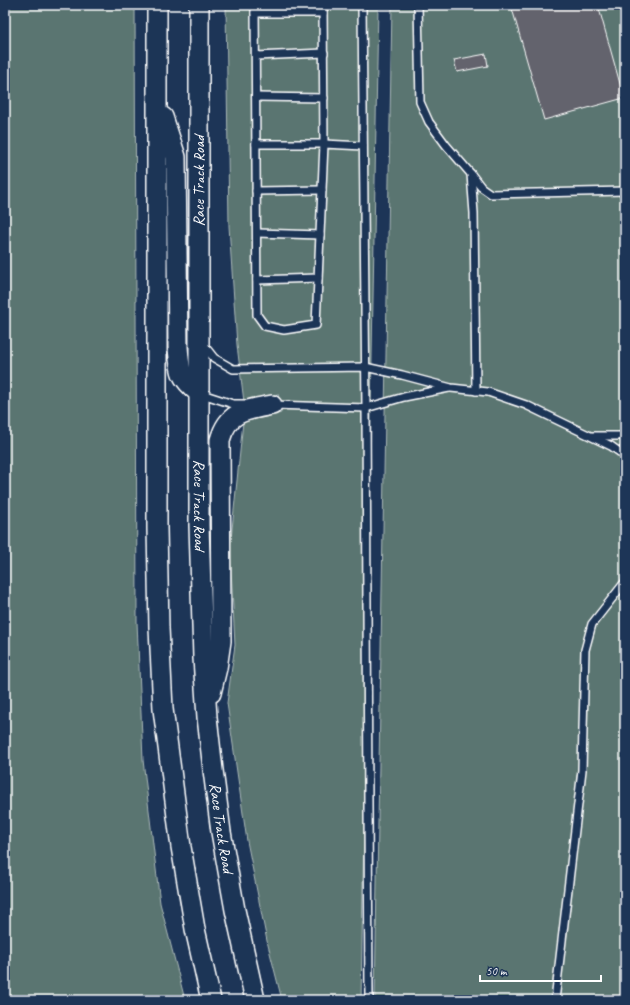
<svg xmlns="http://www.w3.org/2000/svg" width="630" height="1005" font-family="Caveat,sans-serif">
  <rect width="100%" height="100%" fill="#1d3557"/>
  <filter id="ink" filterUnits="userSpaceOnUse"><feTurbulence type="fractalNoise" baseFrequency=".025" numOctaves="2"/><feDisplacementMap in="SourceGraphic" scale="8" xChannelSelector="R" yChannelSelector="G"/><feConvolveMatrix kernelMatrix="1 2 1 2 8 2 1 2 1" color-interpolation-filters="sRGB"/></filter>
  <g filter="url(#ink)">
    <!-- green -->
    <g fill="#5a7471" stroke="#acbab8">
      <path d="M5,5h130l2,617 6,138 17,143 25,97h-180z"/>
      <path d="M226,5h152l-17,995h-79l-15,-59 -20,-100 -20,-138 8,-58 -5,-96 13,-127 38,-9 -3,-19 -34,8 -7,-57 -8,-119z"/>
      <path d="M392,5h233v995h-250z"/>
    </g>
    <!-- building -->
    <g fill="#63646d" stroke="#fff">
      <path d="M473,5h22l-21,4z"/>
      <path d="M511,5h87l26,93 -80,22z"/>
      <path d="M486,54l2,12 -31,6 -3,-12z"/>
    </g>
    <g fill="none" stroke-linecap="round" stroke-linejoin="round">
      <defs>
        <g id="lane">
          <path d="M255,5l2,310 8,11 19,4 32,-5 8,-181 39,2"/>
          <path d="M362,5l4,403 3,592"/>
          <path d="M418,5l2,97 9,20 17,23 25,29 3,39 2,178"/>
          <path d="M255,13h68"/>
          <path d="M256,56l68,-3"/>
          <path d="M256,97l68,1"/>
          <path d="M256,144h68l-1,-139"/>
          <path d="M471,174l10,13 10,7 134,-3"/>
          <path d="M256,191l66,-1"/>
          <path d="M257,233l63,2"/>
          <path d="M257,280l61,-2"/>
          <path d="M203,344l11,14 19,11 132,-2 37,8 49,13 37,4 38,13 85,41 14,10"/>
          <path d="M199,393l34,11h12"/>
          <path d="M273,405l93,3 38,-11 45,-9"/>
          <path d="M593,436h32"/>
          <path d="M555,1000l27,-230 3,-120 7,-26 33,-42"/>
        </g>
        <g id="secondary">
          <path d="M157,5v523l2,100 4,81 18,138 14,82 16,71"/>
          <path id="s1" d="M199,5v520l4,133 4,59 6,53 8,62 14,78 20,90"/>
          <path d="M163,117l13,40 2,190c2,24 1,30 21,46"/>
          <path d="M211,693l6,-25 4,-27 -1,-201c8,-29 26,-30 52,-35"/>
        </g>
      </defs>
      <!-- lane casing -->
      <use href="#lane" stroke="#fff" stroke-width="10"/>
      <!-- secondary casing -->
      <use href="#secondary" stroke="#fff" stroke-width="22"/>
      <!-- lane -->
      <use href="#lane" stroke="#1d3557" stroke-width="7"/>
      <!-- secondary -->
      <use href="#secondary" stroke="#1d3557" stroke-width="19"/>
    </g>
  </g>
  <g text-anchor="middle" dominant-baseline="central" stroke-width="3" stroke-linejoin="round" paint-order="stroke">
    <!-- street labels -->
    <g font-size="16" fill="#fff" stroke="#1d3557">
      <text transform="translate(199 181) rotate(-90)">Race Track Road</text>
      <text stroke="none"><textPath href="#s1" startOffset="500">Race Track Road</textPath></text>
      <text stroke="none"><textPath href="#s1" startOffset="824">Race Track Road</textPath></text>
    </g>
  </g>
  <!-- margin -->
  <rect width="630" height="1005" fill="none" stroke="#1d3557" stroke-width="20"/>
  <rect x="10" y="10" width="610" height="985" fill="none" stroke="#fff" stroke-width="1.5" filter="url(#ink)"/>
  <!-- scale -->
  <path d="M480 975v6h121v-6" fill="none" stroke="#ffffff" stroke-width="2"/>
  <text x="486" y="975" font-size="12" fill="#ffffff" stroke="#1d3557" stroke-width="3" paint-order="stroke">50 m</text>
</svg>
